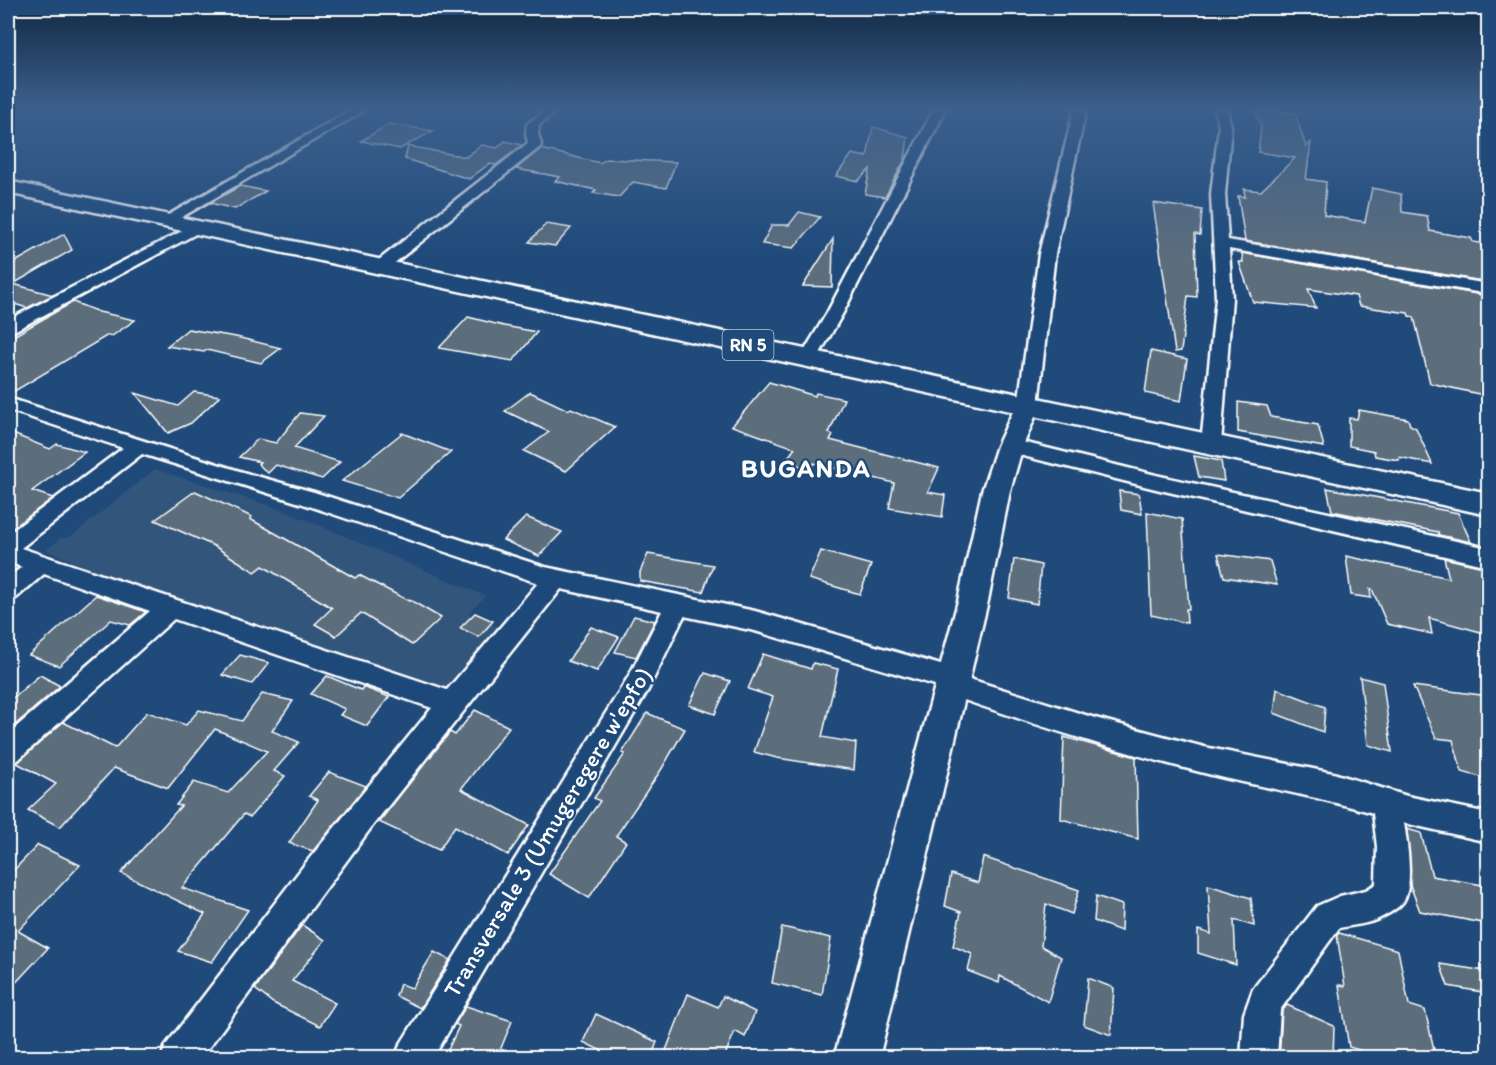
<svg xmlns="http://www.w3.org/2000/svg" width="1496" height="1065" font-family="Itim,sans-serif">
  <rect width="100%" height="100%" fill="#1f4a7a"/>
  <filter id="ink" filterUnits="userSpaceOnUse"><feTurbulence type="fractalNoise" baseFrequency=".0167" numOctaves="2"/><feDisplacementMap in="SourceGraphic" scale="12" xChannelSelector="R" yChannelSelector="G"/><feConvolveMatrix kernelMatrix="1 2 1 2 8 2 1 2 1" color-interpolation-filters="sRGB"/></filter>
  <g filter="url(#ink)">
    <!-- built -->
    <path fill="#31547b" d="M155,469l128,41 203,86 -18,17 37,17 -66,69 -202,-69 -191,-80 15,-12h8z"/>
    <!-- building -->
    <g fill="#5b6d7c" stroke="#fff" stroke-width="1.5">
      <path d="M1255,109l40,4 11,34 5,-5 -5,37 20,3 -2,33 41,7 7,-34 29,6 1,18 25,4 3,15 41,7 2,4 7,1 4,8 4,1v30l-243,-41 -7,-45 7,1 -1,-8 17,2 34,-33 -37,-6 3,-25z"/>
      <path d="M389,124l44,7 -33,18 -39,-8z"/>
      <path d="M873,127l35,10 -3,22 -20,38 -20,-3 5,-25 -12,12 -22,-5 16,-22 15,3z"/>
      <path d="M505,141l17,4 -26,20 -7,-1 -20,15 -64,-20 3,-13 58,11 16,-12 15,3z"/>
      <path d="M541,149l59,14 6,-4 70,3 -10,26 -33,-6 -14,15 -26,-4 3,-3 -41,-9 5,-4 -44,-8z"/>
      <path d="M240,186l26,5 -31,18 -25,-6z"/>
      <path d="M1153,203l49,7 -2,25 -5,-1 2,63 -9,-1 -7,55 -6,1z"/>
      <path d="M799,212l21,5 -26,31 -32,-4 10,-19h17z"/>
      <path d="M546,224l25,4 -16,18 -26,-4z"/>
      <path d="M64,234l8,16 -59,34 40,11 -26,13 -19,-6v-36z"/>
      <path d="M833,239l-1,48 -29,-1z"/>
      <path d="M1242,253l246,43v100l-58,-13 -16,-66 -5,-1 -1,-3 -49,-7 -3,-10 -48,-7 8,19 -63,-6 -14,-40h4z"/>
      <path d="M73,302l26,10 36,8 -23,16 -4,-1 -100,60v-56z"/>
      <path d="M468,317l36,9 33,6 -24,29 -74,-13z"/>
      <path d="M188,329l48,8 45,11 -20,15 -54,-13 -3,2 -37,-6z"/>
      <path d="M1151,351l36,8 -6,42 -36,-8z"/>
      <path d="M769,382l46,14 1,-3 28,6 -15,34 4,2 -3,5 109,28 -11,24 17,3 -3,22 -53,-9 5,-25 -80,-20 -4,6 -25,-8 10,-13 -63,-22z"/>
      <path d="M194,392l26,4 -29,27 -23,10 -33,-40 43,13z"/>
      <path d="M530,392l38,18 3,-2 44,19 -49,44 -42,-20 25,-19 -44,-21z"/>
      <path d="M1238,402l29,4 4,11 47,8 6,22 -86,-15z"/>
      <path d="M1359,410l49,9 2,6 6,3 16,36 -33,-7v3l-24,-4 -1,-5 -25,-5v-28l8,1z"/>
      <path d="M300,413l24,3 -30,32 46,14 -18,17 -46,-14 -8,8 -10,-9 2,-2 -21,-5 19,-18 18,4z"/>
      <path d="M8,432l42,17 7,-5 28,8 -53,39 21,7 -45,34z"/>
      <path d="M402,433l49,19 -53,46 -56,-17z"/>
      <path d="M1194,456l27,5 3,20 -25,-4z"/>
      <path d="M1327,488l131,25 13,29 -32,-7 -1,-3 -106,-21z"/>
      <path d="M195,491l57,26 -2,2 105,59 4,-3 50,26 1,-1 31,18 -29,27 -51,-32 -25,23 -21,-12 17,-16 -69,-42 -8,6 -41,-26 -59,-26z"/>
      <path d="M1119,491l20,3 3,20 -21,-4z"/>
      <path d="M1147,512l35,7 7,90h-3l1,14 -36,-8z"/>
      <path d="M526,517l36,15 -23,24 -36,-16z"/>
      <path d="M821,551l50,14 -11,29 -51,-15z"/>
      <path d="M648,554l65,11 -10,27 -63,-11v-9z"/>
      <path d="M1218,554l52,7 7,24 -53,-8z"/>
      <path d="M1346,556l103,22 -5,-20 44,10v66l-59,-16 3,16 -45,-10 -15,-35h-2l1,9 -20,-3z"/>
      <path d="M1014,559l27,6 -4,39 -28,-6z"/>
      <path d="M96,595l50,17 -16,13 -19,-5 -52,46 -30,-11z"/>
      <path d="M475,613l18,8 -14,16 -19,-9z"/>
      <path d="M634,616l21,5 -19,36 -21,-5z"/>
      <path d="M591,627l28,10 -22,34 -29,-10z"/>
      <path d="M763,654l48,15 2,-6 25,6 -16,68 34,6 -2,27 -77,-12 -23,-6 19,-55 -25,-8z"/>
      <path d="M240,655l29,8 -17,21 -30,-9z"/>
      <path d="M705,673l25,8 -15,33 -26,-9z"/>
      <path d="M40,675l20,11 -52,45v-29z"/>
      <path d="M327,676l34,14 2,-3 26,10 -22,29 -27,-11 5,-6 -34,-15z"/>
      <path d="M1360,677l23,6 9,69 -24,-7z"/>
      <path d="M1413,686l75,10v83l-26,-7 -9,-32 -17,-2z"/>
      <path d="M1277,689l48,18 -2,25 -49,-19z"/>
      <path d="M262,694l31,7 -21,30 27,11 -25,29 11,5 -35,41 -6,-3 -62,74 66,22 -36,52 -34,-11 27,-37 -84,-41 60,-67 -5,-1 18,-23 34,11 39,-42 -52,-22 -47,59 -54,-20 -54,59 -32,-17 28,-26 -39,-21 46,-41 52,26 32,-36 39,13 13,-15 43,11z"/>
      <path d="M475,710l34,17 -48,62 68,36 -21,30 -53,-29 -16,24 -60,-28 71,-90 5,3z"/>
      <path d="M647,713l38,16 -24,41 -45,66 10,6 -37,56 -40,-24 51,-73 -6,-3 31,-44 -3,-1z"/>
      <path d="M1064,737l72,20 2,82 -77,-20z"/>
      <path d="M329,772l37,14 -53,65 -24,-8 29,-43 -9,-4z"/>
      <path d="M1407,829l14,4 11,43 56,10v38l-68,-13 -10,-26z"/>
      <path d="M38,845l42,20 -62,66 30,17 -40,43v-115z"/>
      <path d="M983,857l96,33 -7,24 -26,-10 -5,42 20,11 -13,45 -48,-26 -1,7 -31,-12 4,-17 -19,-8 8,-34 -16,-6 6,-32 27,9z"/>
      <path d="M1208,885l43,13 3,28 -20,-6 2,45 -38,-12v-23l13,4z"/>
      <path d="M1096,896l26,9 -1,26 -27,-10z"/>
      <path d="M302,925l23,15 -33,41 43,22 -15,23 -47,-23 -18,-14z"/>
      <path d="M782,927l49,11 -9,57 -50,-12z"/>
      <path d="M1339,933l59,17 11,55 16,5 11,48h-51l-36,-11 -10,-62 6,1 -8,-51z"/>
      <path d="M434,952l16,8 -30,48 -24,-12 4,-12 12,4z"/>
      <path d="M1440,964l45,7 3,8v14l-40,-7z"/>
      <path d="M1088,978l26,10 -3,47 -27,-10z"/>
      <path d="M688,994l30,13 5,-11 32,16 -10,25 -10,-6 -11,27h-61z"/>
      <path d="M1287,1005l47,21 -1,32h-54l3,-47z"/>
      <path d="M466,1006l46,15 -15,37h-53l15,-32 -4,-2z"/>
      <path d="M596,1014l61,28 -6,16h-35l-33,-16z"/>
    </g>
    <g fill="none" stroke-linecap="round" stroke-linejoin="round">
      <defs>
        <g id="minor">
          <path d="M353,109h14l-197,115h-10l-2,-3z"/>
          <path d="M547,109h13l-21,16 -1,9 3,10 -1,3 -153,122h-12l-2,-3 2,-3 153,-120 -2,-9 1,-10z"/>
          <path d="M934,109h12l-103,204 -28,49h-12l-3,-4 27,-45z"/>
          <path d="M1074,109h12l-31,145 -17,151 -3,4h-14l-3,-4 21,-151z"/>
          <path d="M1215,109h12l4,18 -6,67 3,46 260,44v10l-259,-45 3,49 -11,146 -3,5 -7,2 -7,-2 -3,-5 15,-146 -5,-104 8,-67z"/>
          <path d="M198,223l7,4 -2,3 -189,101 -6,1v-12z"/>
          <path d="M8,398l241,76 65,18 231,75 210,44 196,57 9,3 3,6 132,41 109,29 129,26 74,23 81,17v29l-84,-19c3,19 10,62 -1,79 -4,5 -13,11 -19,14 -13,8 -30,9 -45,12l-59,82 -3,48h-36l3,-44 9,-25 64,-83 23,-10 26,-6 10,-6 1,-37 -4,-34c-56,-17 -113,-26 -169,-40 -89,-22 -177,-51 -263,-81l-3,-6 -183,-55 -71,-15 -36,74 -215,368h-38l5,-13 230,-371 32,-63 -101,-22 -188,236 -172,233h-40l5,-13 139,-181 127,-156 -258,-89 -156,141 -10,4v-30l142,-123 -106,-37 -28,24 -8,2v-22l14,-11 -14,-5v-28l115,-86 -115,-38zM142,454l158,49 238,80 -91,107 -426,-142z"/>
          <path d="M1010,439l150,37 328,72v18l-328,-76 -157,-39 -3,-5 3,-5z"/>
        </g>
        <path id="tertiary" d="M1028,397l9,3 3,5 -17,41 -13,45 -22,110 -109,457h-45l124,-457 24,-110 15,-45 19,-41 3,-5z"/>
        <path id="primary" d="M8,181l1480,312v22l-1480,-322z"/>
      </defs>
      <!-- minor casing -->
      <use href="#minor" stroke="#fff" stroke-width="5"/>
      <!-- tertiary casing -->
      <use href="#tertiary" stroke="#fff" stroke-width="5"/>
      <!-- primary casing -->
      <use href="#primary" stroke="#fff" stroke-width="5"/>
      <!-- minor -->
      <use href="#minor" fill="#1f4a7a" fill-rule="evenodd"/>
      <!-- tertiary -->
      <use href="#tertiary" fill="#1f4a7a" fill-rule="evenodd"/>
      <!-- primary -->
      <use href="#primary" fill="#1f4a7a" fill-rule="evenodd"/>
    </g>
  </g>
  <!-- sky -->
  <linearGradient id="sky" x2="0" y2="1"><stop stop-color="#112943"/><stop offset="0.42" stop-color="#3c608d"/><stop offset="1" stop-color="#3c608d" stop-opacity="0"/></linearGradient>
  <rect width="1496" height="258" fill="url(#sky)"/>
  <g text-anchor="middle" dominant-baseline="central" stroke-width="4.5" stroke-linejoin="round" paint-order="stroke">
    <!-- shield labels -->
    <rect fill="#1f4a7a" stroke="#bcc9d7" stroke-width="1.5" x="722.5" y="330" width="51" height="30" rx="4.5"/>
    <g font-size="18" font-weight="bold" fill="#fff">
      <text x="748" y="345">RN 5</text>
    </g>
    <!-- near-street labels -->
    <g font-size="24" fill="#fff" stroke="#1f4a7a">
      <text transform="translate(547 832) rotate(-59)">Transversale 3 (Umugeregere w'epfo)</text>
    </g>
    <!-- district labels -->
    <g font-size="26" font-weight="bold" letter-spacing="1.5" fill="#fff" stroke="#1f4a7a">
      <text x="806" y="468">BUGANDA</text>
    </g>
  </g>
  <!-- margin -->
  <rect width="1496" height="1065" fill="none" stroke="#1f4a7a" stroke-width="30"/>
  <rect x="15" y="15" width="1466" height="1035" fill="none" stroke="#fff" stroke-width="2" filter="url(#ink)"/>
</svg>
